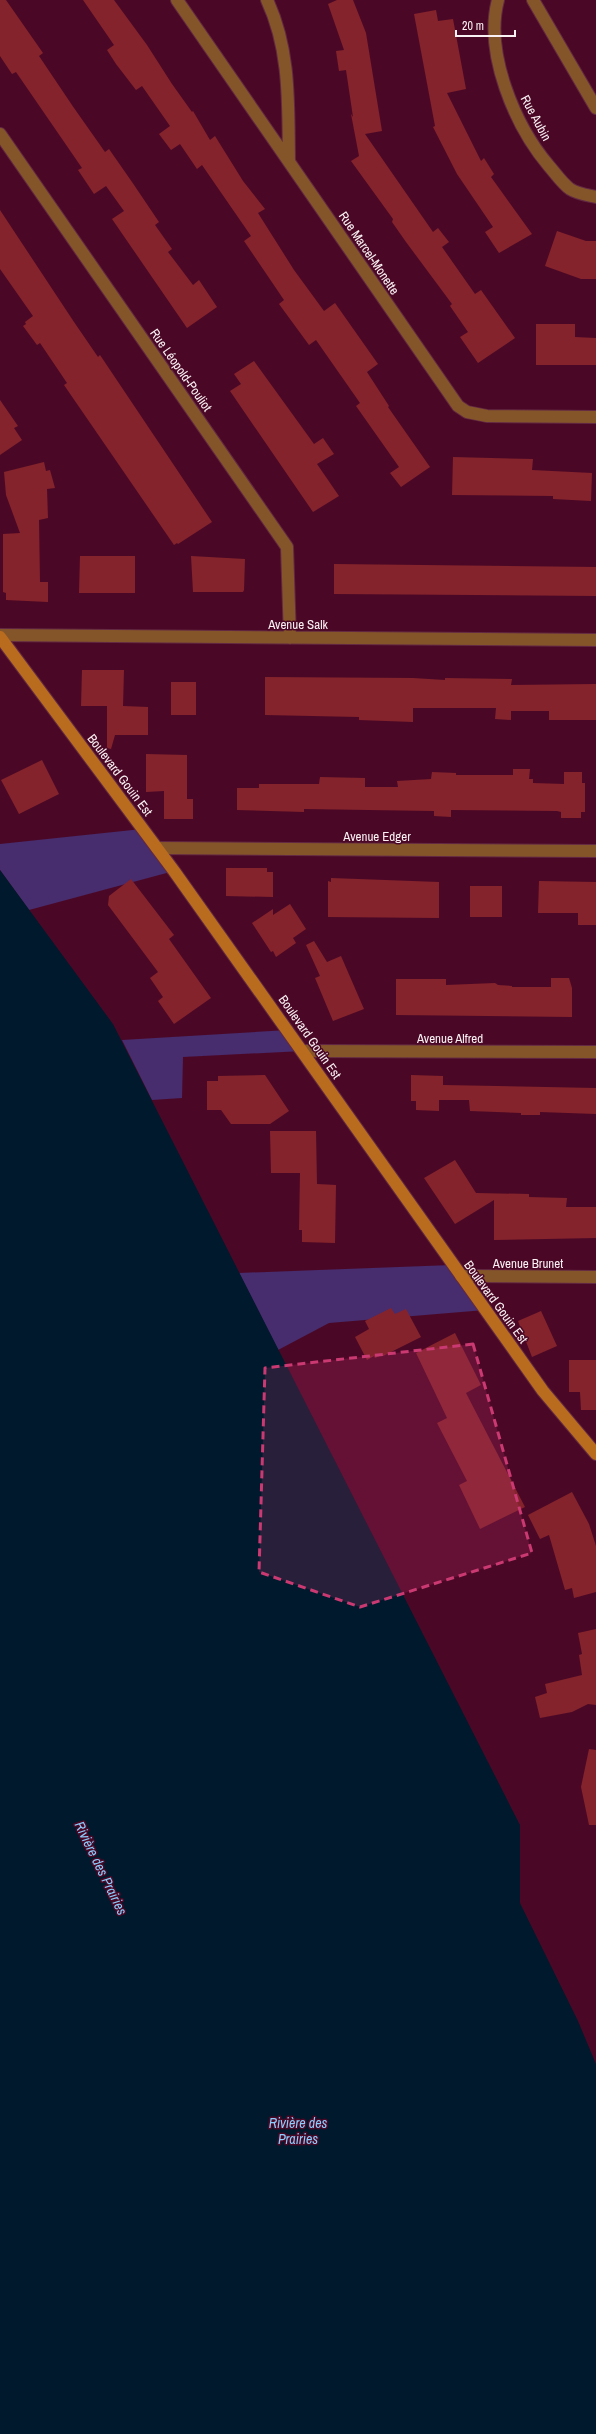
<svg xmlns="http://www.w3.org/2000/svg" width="596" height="2434" font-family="'Archivo Narrow',sans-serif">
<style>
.green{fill:#472c6e}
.water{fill:#00192c}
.building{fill:#84232c}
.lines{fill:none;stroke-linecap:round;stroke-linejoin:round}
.street-casing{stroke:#632943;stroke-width:14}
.secondary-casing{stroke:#632943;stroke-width:14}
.street{stroke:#85552a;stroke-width:12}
.secondary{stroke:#b96c1e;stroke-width:12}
.marked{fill:#ca3972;fill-opacity:0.2;stroke:#ca3972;stroke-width:3;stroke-dasharray:8 5;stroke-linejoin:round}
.labels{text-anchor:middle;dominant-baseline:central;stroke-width:3;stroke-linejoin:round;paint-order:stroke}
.street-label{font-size:13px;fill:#f9f1f3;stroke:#4b0826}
.water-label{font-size:14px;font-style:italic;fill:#8acefe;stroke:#4b0826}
</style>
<rect width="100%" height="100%" fill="#4b0826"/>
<path class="green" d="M 142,829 L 174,871 L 29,910 L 0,870 L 0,844 Z
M 288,1030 L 303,1051 L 183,1057 L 182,1098 L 152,1100 L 122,1040 Z
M 452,1265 L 485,1310 L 329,1323 L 278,1350 L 239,1273 Z"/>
<path class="water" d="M 0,870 L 113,1024 L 520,1825 L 520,1903 L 578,2021 L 596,2064 L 596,2434 L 0,2434 Z"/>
<path class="building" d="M 0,0 L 6,0 L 43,53 L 39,56 L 74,108 L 105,152 L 109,149 L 132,182 L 159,222 L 155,225 L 172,249 L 168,252 L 193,285 L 199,280 L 217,307 L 187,328 L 112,219 L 124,211 L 106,186 L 94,194 L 78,170 L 82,168 L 16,72 L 12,74 L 0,56 Z
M 83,0 L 114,0 L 147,45 L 172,84 L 192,112 L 193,111 L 210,140 L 215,136 L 243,181 L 265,209 L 258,213 L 294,270 L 324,311 L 335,303 L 378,364 L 367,372 L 389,406 L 388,407 L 430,467 L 401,487 L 390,473 L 399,467 L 356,406 L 360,403 L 316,340 L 309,345 L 279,304 L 284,300 L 244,241 L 251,236 L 202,165 L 197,169 L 180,144 L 171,150 L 159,134 L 170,126 L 142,86 L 136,90 L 116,64 L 107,50 L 114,45 Z
M 337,0 L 353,0 L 366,33 L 382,131 L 365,134 L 433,232 L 438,228 L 449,242 L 442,247 L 475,294 L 481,290 L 515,338 L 478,363 L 460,337 L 468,332 L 450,306 L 452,304 L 406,242 L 392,222 L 393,219 L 351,161 L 359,156 L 351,114 L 353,117 L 346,70 L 339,71 L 336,51 L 344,50 L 328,4 Z
M 436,10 L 438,21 L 453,19 L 466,89 L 447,93 L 481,161 L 484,158 L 494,174 L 491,177 L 532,234 L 499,253 L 485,232 L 493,227 L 457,174 L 433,127 L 435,126 L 414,14 Z
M 0,210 L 74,322 L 98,357 L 100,355 L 212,522 L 178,544 L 177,543 L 174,545 L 64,385 L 67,383 L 40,343 L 37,345 L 23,326 L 26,324 L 25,322 L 33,316 L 0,269 Z
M 557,231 L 586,241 L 596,241 L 596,279 L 581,279 L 545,266 Z
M 536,324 L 575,324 L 575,337 L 596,338 L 596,365 L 536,365 Z
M 254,361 L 314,444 L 323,438 L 334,454 L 317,464 L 339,496 L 313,512 L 230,391 L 241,384 L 234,374 Z
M 0,400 L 18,426 L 14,428 L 22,440 L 0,455 Z
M 453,457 L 533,459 L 532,470 L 592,473 L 591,501 L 553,499 L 553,496 L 452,495 Z
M 44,462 L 46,471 L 50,470 L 55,488 L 47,489 L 48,518 L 39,520 L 40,582 L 48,582 L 48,602 L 6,600 L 6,593 L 3,592 L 3,534 L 20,533 L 6,495 L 4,472 Z
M 80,556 L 135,556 L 135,593 L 79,593 Z
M 191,556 L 245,559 L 244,590 L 243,592 L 193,592 Z
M 334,564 L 596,567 L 596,596 L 334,594 Z
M 82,670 L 124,670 L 123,706 L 148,707 L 148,735 L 115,735 L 111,749 L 107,748 L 107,706 L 81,706 Z
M 265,677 L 413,678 L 445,680 L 445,678 L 512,679 L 511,685 L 596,684 L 596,720 L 549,720 L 549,711 L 511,711 L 511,720 L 495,719 L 496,708 L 413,708 L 413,722 L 359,720 L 359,717 L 265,715 Z
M 171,682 L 196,682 L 196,715 L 171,715 Z
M 146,754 L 187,755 L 187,799 L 193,799 L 193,819 L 164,819 L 164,791 L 146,792 Z
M 42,760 L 59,794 L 19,814 L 1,780 Z
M 513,769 L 530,769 L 529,779 L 533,779 L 533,783 L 564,784 L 564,772 L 582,772 L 582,783 L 585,783 L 585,812 L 581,812 L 581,818 L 561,818 L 561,812 L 557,811 L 451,810 L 451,817 L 434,816 L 434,811 L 304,809 L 304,812 L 237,810 L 237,788 L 259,788 L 259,784 L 319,784 L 320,777 L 365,778 L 365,787 L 398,787 L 397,781 L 431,779 L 432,772 L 456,773 L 456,775 L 513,775 Z
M 226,868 L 267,868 L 267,872 L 273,872 L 273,897 L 226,896 Z
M 331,878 L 439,882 L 439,918 L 328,917 L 328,881 L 331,882 Z
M 131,879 L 174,935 L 169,939 L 211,998 L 174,1024 L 158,1001 L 163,997 L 150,978 L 158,972 L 108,905 L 109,896 Z
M 539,881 L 596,882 L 596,925 L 578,925 L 578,913 L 538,913 Z
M 470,886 L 502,886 L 502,917 L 470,917 Z
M 290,904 L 306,929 L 293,938 L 296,943 L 276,957 L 273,951 L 271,952 L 252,923 L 273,909 L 273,915 Z
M 314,941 L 327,962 L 341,956 L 364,1009 L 333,1021 L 315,978 L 320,976 L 306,945 Z
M 551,978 L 569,978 L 572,988 L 572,1017 L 396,1015 L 396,979 L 446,979 L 446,985 L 495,983 L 498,985 L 512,986 L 512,987 L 551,987 Z
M 265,1075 L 289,1111 L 270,1124 L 231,1124 L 221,1110 L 207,1110 L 207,1081 L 218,1081 L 218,1076 Z
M 411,1075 L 443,1076 L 443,1085 L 596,1088 L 596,1114 L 540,1112 L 540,1115 L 521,1115 L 521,1113 L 470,1111 L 469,1100 L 439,1100 L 439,1111 L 416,1110 L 416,1101 L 411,1101 Z
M 270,1131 L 316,1131 L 317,1184 L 336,1185 L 335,1243 L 302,1242 L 302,1230 L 299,1230 L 300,1173 L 271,1173 Z
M 455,1160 L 476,1193 L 529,1194 L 529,1197 L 567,1198 L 566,1207 L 596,1207 L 596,1238 L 494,1240 L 494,1200 L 455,1224 L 424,1178 Z
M 391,1308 L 395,1314 L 406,1309 L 421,1337 L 383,1356 L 382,1355 L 375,1358 L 374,1356 L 367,1360 L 355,1337 L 369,1329 L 365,1321 Z
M 541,1311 L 557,1346 L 532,1357 L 518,1321 Z
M 455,1333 L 481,1385 L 466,1393 L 525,1507 L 480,1529 L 459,1485 L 467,1481 L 437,1423 L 447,1418 L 416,1353 Z
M 569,1360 L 596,1360 L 596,1410 L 581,1410 L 580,1392 L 569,1392 Z
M 572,1492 L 589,1524 L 596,1546 L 596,1592 L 574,1598 L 572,1588 L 565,1590 L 549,1535 L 540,1539 L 528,1515 Z
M 596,1629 L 596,1705 L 588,1704 L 572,1712 L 540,1718 L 535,1697 L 547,1693 L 545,1684 L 582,1675 L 579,1655 L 582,1654 L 578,1633 Z
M 589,1749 L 596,1750 L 596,1825 L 589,1825 L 581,1787 Z"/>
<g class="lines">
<defs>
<path id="street" d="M 177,0 L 458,406 L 467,412 L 487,416 L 596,417
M 267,0 C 291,51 288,106 289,161
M 498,0 C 484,53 515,126 549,166 C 556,174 562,183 570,189 C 578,194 587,195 596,197
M 533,0 L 596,108
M 0,134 L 287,547 L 290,638
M 0,635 L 596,640
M 157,848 L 596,851
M 303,1051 L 596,1052
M 461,1276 L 596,1277"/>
<path id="secondary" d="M 0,637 L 174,871 L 543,1391 L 596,1454"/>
</defs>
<use href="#street" class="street-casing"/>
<use href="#secondary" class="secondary-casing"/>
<use href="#street" class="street"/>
<use href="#secondary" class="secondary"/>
</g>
<path class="marked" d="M 473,1344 L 532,1553 L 360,1607 L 259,1572 L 265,1368 Z"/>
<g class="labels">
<g class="street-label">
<text transform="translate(536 118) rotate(62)">Rue Aubin</text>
<text transform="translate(369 253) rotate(56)">Rue Marcel-Monette</text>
<text transform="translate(181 370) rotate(55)">Rue Léopold-Pouliot</text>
<text x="298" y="624">Avenue Salk</text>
<text transform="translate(120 775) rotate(53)">Boulevard Gouin Est</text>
<text x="377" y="836">Avenue Edger</text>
<text transform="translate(310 1037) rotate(55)">Boulevard Gouin Est</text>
<text x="450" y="1038">Avenue Alfred</text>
<text x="528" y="1263">Avenue Brunet</text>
<text transform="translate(496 1302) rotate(54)">Boulevard Gouin Est</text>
</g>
<g class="water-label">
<text transform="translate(101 1868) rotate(64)">Rivière des Prairies</text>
<text x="298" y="2123">Rivière des<tspan x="298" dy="16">Prairies</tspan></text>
</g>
</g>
<path d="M456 30v6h59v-6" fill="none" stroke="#f9f1f3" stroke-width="2"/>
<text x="462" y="30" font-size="12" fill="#f9f1f3" stroke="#4b0826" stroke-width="3" paint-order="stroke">20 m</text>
</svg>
